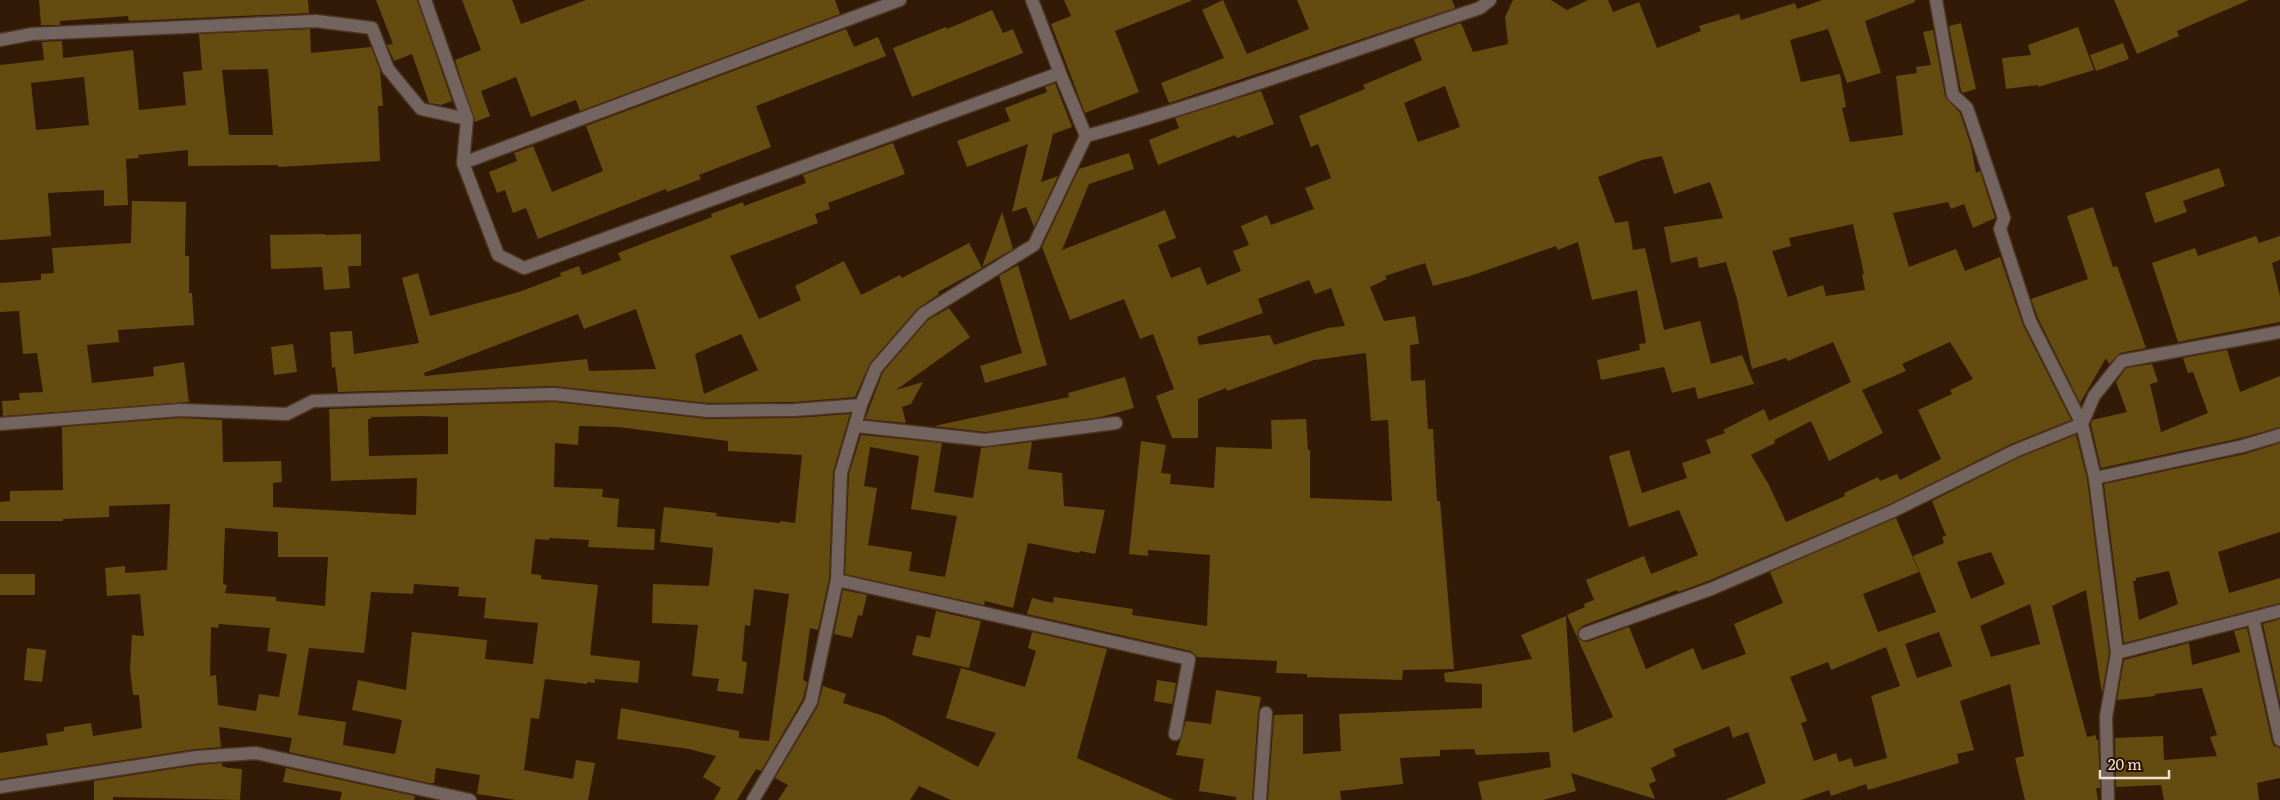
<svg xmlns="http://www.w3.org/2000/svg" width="2280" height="800" font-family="Literata,serif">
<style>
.building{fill:#644b10;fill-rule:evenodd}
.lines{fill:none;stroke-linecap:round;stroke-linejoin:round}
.minor-casing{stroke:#4d3623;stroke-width:15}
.minor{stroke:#746460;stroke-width:12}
</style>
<rect width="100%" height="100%" fill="#321a06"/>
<path class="building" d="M 39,0 L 308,0 L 309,13 L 129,21 L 128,16 L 60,21 L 60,25 L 41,25 Z
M 376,0 L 417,0 L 452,101 L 441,105 L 429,103 L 412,54 L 394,61 L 387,45 L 393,44 Z
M 462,0 L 512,0 L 521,24 L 586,0 L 835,0 L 840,14 L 580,111 L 576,100 L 573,101 L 531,117 L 516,77 L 481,91 L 490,116 L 475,122 L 455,60 L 481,50 Z
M 1064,0 L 1191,0 L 1191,1 L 1115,31 L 1139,92 L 1085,113 L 1051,24 L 1071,16 Z
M 1223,0 L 1247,54 L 1309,29 L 1297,0 L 1452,0 L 1455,8 L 1169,103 L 1161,83 L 1224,58 L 1202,10 Z
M 1513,0 L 1551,0 L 1567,10 L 1588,0 L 1608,0 L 1613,12 L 1639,2 L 1657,48 L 1701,31 L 1699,26 L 1739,14 L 1741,20 L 1795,3 L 1797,9 L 1822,0 L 1915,0 L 1915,2 L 1865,21 L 1881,73 L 1847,83 L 1828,29 L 1790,40 L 1801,82 L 1840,74 L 1846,107 L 1842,108 L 1850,142 L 1903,135 L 1896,76 L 1917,73 L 1916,67 L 1931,65 L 1923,32 L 1933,30 L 1945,96 L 1960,113 L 1971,146 L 1976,173 L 1980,171 L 1995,218 L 1973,228 L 1964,204 L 1951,209 L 1948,202 L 1893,213 L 1909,267 L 1956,249 L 1965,271 L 2000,257 L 2023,325 L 2071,420 L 2011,444 L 1890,504 L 1708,581 L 1678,592 L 1677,590 L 1582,626 L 1579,629 L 1577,636 L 1580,640 L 1587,642 L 1629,627 L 1646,669 L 1693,648 L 1702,670 L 1746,654 L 1734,624 L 1783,603 L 1770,572 L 1896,518 L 1919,572 L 1863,594 L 1878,632 L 1936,612 L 1913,556 L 1944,543 L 1942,537 L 1946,536 L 1932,501 L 2018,458 L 2076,435 L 2087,479 L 2109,653 L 2102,694 L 2086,590 L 2052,606 L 2087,737 L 2096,735 L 2096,740 L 2098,739 L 2100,788 L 2096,788 L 2098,800 L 2025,800 L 2015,758 L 2024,756 L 2010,684 L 1960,701 L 1974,750 L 1957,754 L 1959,763 L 1868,790 L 1866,784 L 1831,796 L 1829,790 L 1801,800 L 1725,800 L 1766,783 L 1748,732 L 1733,738 L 1729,726 L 1673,749 L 1676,756 L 1651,768 L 1656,781 L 1649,784 L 1655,799 L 1571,773 L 1576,791 L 1543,800 L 1482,800 L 1478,782 L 1551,767 L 1549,752 L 1476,755 L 1474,749 L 1440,750 L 1440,756 L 1400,758 L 1403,784 L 1340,791 L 1341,800 L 1268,800 L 1274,715 L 1303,714 L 1303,754 L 1341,751 L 1339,714 L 1482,708 L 1482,684 L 1445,682 L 1444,673 L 1532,659 L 1521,635 L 1566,616 L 1573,733 L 1613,717 L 1567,615 L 1585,607 L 1584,604 L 1594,600 L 1586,580 L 1644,556 L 1651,574 L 1698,555 L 1679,510 L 1629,527 L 1609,456 L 1629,450 L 1642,493 L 1687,478 L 1682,463 L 1711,453 L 1706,440 L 1725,433 L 1723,430 L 1764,409 L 1769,421 L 1851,382 L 1833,342 L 1788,361 L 1786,358 L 1752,369 L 1737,299 L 1726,262 L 1699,268 L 1697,257 L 1671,263 L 1664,227 L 1723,218 L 1710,182 L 1674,194 L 1662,156 L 1642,160 L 1598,177 L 1615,223 L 1628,221 L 1633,250 L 1645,248 L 1664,330 L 1700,321 L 1711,364 L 1742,355 L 1754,384 L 1698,399 L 1695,387 L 1672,393 L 1664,367 L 1601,380 L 1597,360 L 1640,350 L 1639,344 L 1646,343 L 1637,290 L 1592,300 L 1578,242 L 1558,250 L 1556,246 L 1470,276 L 1433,286 L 1425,263 L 1385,276 L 1387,279 L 1370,287 L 1384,321 L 1415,316 L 1419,344 L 1410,345 L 1411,381 L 1425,380 L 1428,429 L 1433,429 L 1437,501 L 1440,501 L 1454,669 L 1403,670 L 1402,680 L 1307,677 L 1307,674 L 1276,673 L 1277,661 L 1197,657 L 1191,651 L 1027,614 L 1032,598 L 1053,603 L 1054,597 L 1133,609 L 1132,615 L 1207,626 L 1210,555 L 1148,550 L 1148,556 L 1129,554 L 1141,441 L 1166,445 L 1161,473 L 1171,474 L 1170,484 L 1214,488 L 1216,447 L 1272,449 L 1271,420 L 1306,419 L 1308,450 L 1310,450 L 1310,498 L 1392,501 L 1388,420 L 1371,421 L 1366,353 L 1314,360 L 1227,391 L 1226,388 L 1198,399 L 1198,438 L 1172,438 L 1156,396 L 1174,389 L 1153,334 L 1140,339 L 1124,299 L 1070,320 L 1042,247 L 1079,169 L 1129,153 L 1134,169 L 1089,184 L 1062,250 L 1165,210 L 1176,238 L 1158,245 L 1171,278 L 1200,267 L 1207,285 L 1241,271 L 1233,251 L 1249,245 L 1241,226 L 1267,215 L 1271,225 L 1314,209 L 1305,188 L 1331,178 L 1318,144 L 1311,147 L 1299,116 L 1365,89 L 1363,85 L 1422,60 L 1414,39 L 1461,23 L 1473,52 L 1508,44 L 1505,17 ZM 1445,86 L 1460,127 L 1418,142 L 1404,103 ZM 1853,224 L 1864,274 L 1862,274 L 1865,290 L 1826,296 L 1823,285 L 1788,297 L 1772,251 L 1791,246 L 1789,238 ZM 1309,280 L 1315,294 L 1331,288 L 1345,326 L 1328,328 L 1274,345 L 1270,335 L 1199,345 L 1197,337 L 1263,313 L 1258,299 ZM 1950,342 L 1973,379 L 1950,390 L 1952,394 L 1918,410 L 1941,459 L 1900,480 L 1897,474 L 1880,481 L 1878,477 L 1844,493 L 1845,496 L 1786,522 L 1769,485 L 1751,455 L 1775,443 L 1774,440 L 1811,421 L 1829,461 L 1883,433 L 1862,390 L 1906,371 L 1902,364 ZM 1991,552 L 2005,584 L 1971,599 L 1957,562 ZM 2030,604 L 2040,644 L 1991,657 L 1980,626 ZM 1939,632 L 1952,666 L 1917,678 L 1905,644 ZM 1886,647 L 1900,686 L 1871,696 L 1887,758 L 1854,767 L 1851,758 L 1839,762 L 1836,753 L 1814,761 L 1801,723 L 1807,721 L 1790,677 L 1828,662 L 1831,670 Z
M 2114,0 L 2249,0 L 2177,31 L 2179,36 L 2137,54 Z
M 992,10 L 1003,33 L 1013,29 L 1023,53 L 912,97 L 893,48 L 946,27 L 947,29 Z
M 1961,23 L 1976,89 L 1963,93 L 1961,91 L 1949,26 Z
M 2078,27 L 2094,70 L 2038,87 L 2038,85 L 2006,89 L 2002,58 L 2031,55 L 2028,45 Z
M 310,29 L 311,53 L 371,47 L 380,70 L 383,106 L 378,106 L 380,161 L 278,167 L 278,165 L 188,166 L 188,150 L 138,155 L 139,158 L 126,159 L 128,205 L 104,206 L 104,190 L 48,193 L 51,236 L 0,240 L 0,65 L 44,60 L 42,42 L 62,41 L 63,58 L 133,50 L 139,110 L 186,105 L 183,72 L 202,70 L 199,34 ZM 268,69 L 273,135 L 229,135 L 222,70 ZM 84,77 L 89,125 L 36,130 L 31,83 Z
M 846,29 L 854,47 L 878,37 L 886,56 L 756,106 L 771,147 L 699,175 L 701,179 L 667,192 L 666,189 L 538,239 L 526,208 L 513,213 L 505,190 L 497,193 L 489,172 L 517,161 L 514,153 L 533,146 L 552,192 L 603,171 L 586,126 Z
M 2123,43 L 2129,59 L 2096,71 L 2090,55 Z
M 1055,83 L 1072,127 L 1053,134 L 1041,182 L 1058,176 L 1034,227 L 1026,207 L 1012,212 L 1028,144 L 967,167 L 957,141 L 1010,121 L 1005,108 L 1047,92 L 1045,87 Z
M 1261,91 L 1274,124 L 1237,138 L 1235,135 L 1158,165 L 1149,140 L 1179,128 L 1175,118 Z
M 893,143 L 905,174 L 828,203 L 830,209 L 815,214 L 818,223 L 730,256 L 759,319 L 801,300 L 795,286 L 844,261 L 861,295 L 900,275 L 902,278 L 969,243 L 982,268 L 938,292 L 939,294 L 917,309 L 870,363 L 855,397 L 794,402 L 708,403 L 554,386 L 338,392 L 335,367 L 332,368 L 330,332 L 352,331 L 354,354 L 419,343 L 402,278 L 418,273 L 430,316 L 519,292 L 561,276 L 560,273 L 579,266 L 582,275 L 621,260 L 618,253 L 712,217 L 711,214 L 743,202 L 744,206 L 806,183 L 803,175 ZM 636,309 L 656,369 L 589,371 L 587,359 L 425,376 L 424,373 L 578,314 L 584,329 ZM 741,334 L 758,370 L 704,394 L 695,354 Z
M 2219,168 L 2225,186 L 2183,201 L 2187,212 L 2155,223 L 2145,193 Z
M 132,201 L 186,202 L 185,256 L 189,256 L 189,293 L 192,293 L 194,325 L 118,330 L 119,342 L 87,345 L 92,383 L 154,376 L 153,367 L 184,362 L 189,402 L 3,416 L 2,401 L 20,400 L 19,393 L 43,392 L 37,353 L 23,354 L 19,311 L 0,312 L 0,283 L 41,280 L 41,274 L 54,273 L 52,248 L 131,243 Z
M 2093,207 L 2113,267 L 2117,266 L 2146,348 L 2120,353 L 2109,364 L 2106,358 L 2080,403 L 2038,318 L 2031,299 L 2088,279 L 2067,216 Z
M 1002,212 L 1013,249 L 982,267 Z
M 325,234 L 325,235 L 361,234 L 361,266 L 348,266 L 350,288 L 324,290 L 322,267 L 271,269 L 270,235 Z
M 2256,236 L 2259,243 L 2280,236 L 2280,260 L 2272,263 L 2280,296 L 2280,322 L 2178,342 L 2152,263 L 2195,248 L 2198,256 Z
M 1018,265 L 1047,365 L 985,383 L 980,366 L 1022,353 L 999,276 Z
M 949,308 L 970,337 L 896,390 L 923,382 L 911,404 L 902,407 L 906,423 L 865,419 L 883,372 L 928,320 Z
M 293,344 L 297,372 L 274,375 L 271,347 Z
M 2227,350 L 2240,392 L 2280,376 L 2280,427 L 2241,438 L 2101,468 L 2091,425 L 2092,420 L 2127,412 L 2116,382 L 2126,368 L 2152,364 L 2158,382 L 2150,384 L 2161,432 L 2208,413 L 2193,372 L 2188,373 L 2183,358 Z
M 1125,377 L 1134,408 L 1101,417 L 985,432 L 934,426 L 1069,397 L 1068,393 Z
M 554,402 L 708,419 L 794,418 L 850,414 L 833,472 L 829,579 L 818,630 L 810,628 L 803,680 L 807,682 L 803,699 L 761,771 L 756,769 L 737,800 L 714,800 L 721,788 L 703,777 L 716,756 L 689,749 L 617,739 L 621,708 L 739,731 L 739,738 L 769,741 L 789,594 L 754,589 L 750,626 L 745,625 L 742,661 L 747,662 L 743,694 L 717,691 L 719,679 L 692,676 L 698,625 L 652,623 L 653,584 L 709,586 L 713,548 L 660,542 L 664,507 L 717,513 L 716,516 L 780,523 L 780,521 L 795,523 L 802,455 L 728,451 L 728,441 L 618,427 L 579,426 L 578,445 L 555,443 L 554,487 L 603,489 L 602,497 L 619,499 L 617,527 L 655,529 L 654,550 L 588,547 L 589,540 L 549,538 L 549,540 L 535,539 L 531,574 L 541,575 L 541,579 L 598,585 L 590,655 L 640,661 L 638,683 L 595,679 L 595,683 L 587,682 L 587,684 L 545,679 L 539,719 L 531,718 L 524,770 L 573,779 L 576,760 L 595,763 L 588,800 L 516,800 L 477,794 L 480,775 L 436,768 L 434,783 L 429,783 L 289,752 L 292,738 L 219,727 L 221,747 L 196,749 L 0,779 L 0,753 L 48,745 L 46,734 L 64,731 L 64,727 L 91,723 L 93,736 L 142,728 L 139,695 L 133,695 L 130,668 L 132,635 L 144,636 L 140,594 L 107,596 L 105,568 L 125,566 L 125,573 L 167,570 L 170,504 L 109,506 L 109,517 L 63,519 L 63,521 L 0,521 L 0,502 L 10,501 L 10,491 L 63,490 L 62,427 L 180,418 L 222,420 L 223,462 L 281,461 L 282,482 L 273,483 L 273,507 L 416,515 L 417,478 L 331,481 L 329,409 ZM 423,416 L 448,417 L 448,454 L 369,456 L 368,419 L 371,419 L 371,417 ZM 225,528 L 278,532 L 278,557 L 328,557 L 325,606 L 276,601 L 276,597 L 225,593 L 227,585 L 223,584 ZM 414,584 L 459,587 L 458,596 L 486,598 L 484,618 L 538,623 L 533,664 L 485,659 L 487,640 L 412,632 L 406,690 L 358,680 L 352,710 L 402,720 L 395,754 L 343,745 L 346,722 L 298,715 L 309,648 L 364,653 L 371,592 L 413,594 ZM 219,624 L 270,628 L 267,651 L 287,654 L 279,697 L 259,694 L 256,711 L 218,705 L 216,675 L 210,676 L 211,627 L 218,628 Z
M 861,435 L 942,443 L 934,492 L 973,498 L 981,448 L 1032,442 L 1028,469 L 1062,473 L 1064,506 L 1105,510 L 1095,554 L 1080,551 L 1079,553 L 1028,543 L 1013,608 L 985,601 L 984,605 L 845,574 L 849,474 ZM 870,447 L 919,456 L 911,509 L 957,516 L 945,577 L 909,571 L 912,552 L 868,545 L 877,488 L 864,486 Z
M 2280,443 L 2280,532 L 2218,552 L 2229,593 L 2280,578 L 2280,603 L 2124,643 L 2104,484 L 2245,454 ZM 2169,571 L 2178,604 L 2139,620 L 2133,581 L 2136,581 L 2136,578 Z
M 0,574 L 35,574 L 35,595 L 0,595 Z
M 843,590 L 867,595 L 862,616 L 858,615 L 852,638 L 834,634 Z
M 936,611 L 981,621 L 969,668 L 912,655 L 917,635 L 930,638 Z
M 2280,619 L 2280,702 L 2263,624 Z
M 2247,628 L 2272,742 L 2274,746 L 2280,748 L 2280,778 L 2257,783 L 2259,800 L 2164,800 L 2161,785 L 2116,787 L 2115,738 L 2163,736 L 2164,760 L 2217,756 L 2210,737 L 2217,735 L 2202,688 L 2155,694 L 2155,696 L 2117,700 L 2124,660 L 2189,643 L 2192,665 L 2240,652 L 2234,631 Z
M 1032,632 L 1107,649 L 1077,758 L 1174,800 L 951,800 L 919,786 L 910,800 L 778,800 L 788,785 L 775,778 L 818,706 L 823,686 L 846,694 L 843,703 L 884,716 L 978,767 L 996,733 L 946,718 L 961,668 L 1025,687 L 1036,651 L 1028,648 Z
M 27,648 L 46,650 L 42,682 L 24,680 Z
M 1157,680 L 1176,683 L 1172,704 L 1154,701 Z
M 1216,690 L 1261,697 L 1258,712 L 1252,800 L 1236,800 L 1236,797 L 1199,791 L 1204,759 L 1176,755 L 1186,721 L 1211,724 Z
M 222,763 L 222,766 L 228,768 L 242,769 L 240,800 L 113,797 L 113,800 L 94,800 L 94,781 L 198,765 Z
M 286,768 L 415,796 L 414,800 L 340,800 L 342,792 L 283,782 Z"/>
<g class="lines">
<defs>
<path id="minor" d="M 425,0 L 467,119 L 463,163 L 498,255 L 524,268 L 1060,73 L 1086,136 L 1034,245 L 923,314 L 876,368 L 861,405 L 841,473 L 837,580 L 811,702 L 753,800
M 1032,0 L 1060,73
M 1936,0 L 1953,95 L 1967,108 L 2004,218 L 2000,229 L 2030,321 L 2082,424 L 2095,478 L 2117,653 L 2106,717 L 2108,800
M 0,40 L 32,34 L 316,21 L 372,28 L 388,69 L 421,109 L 467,119
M 1086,136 C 1219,100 1349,51 1480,8 L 1490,0
M 463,163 L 900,0
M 0,424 L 180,410 L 287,414 L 313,401 L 554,394 L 708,411 L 794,410 L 861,405
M 856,426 L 985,440 L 1116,423
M 2095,478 L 2243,446 L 2280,435
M 837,580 L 1189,659 L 1175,734
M 2253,618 L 2280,740
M 1585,634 L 1711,589 L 1893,511 L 2015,451 L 2082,424 L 2094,396 L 2122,361 L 2280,332
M 2117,653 L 2280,611
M 0,787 L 197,757 L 256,753 L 470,800
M 1260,800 L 1266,713"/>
</defs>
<use href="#minor" class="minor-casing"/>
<use href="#minor" class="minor"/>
</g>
<path d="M2100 770v8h69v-8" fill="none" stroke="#f0e0d3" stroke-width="2.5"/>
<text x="2108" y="770" font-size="15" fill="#f0e0d3" stroke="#281100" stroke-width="4" paint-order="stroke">20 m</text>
</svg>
